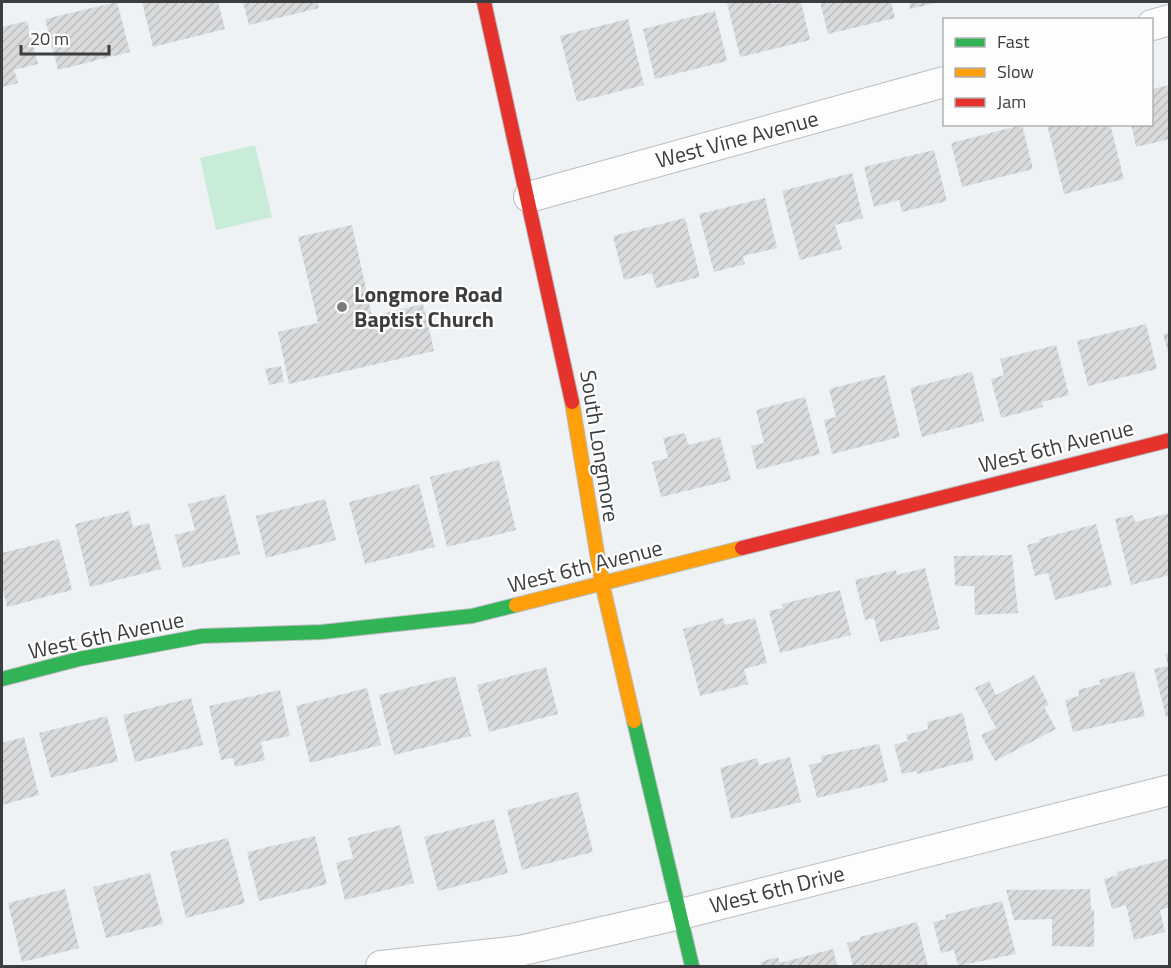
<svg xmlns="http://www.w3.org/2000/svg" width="1171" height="968" font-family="'Titillium Web',sans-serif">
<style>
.garden{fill:#c8ecd7}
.building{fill:url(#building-hatch)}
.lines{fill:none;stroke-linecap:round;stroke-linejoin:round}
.street-casing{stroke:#babcbe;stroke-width:32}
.fast-casing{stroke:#babcbe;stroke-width:16}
.slow-casing{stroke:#babcbe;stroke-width:16}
.jam-casing{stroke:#babcbe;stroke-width:16}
.street{stroke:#fdfdfd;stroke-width:30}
.fast{stroke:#30b455;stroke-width:14}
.slow{stroke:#ff9f0a;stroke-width:14}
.jam{stroke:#e5322d;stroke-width:14}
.poi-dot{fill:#7a7c7e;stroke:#fefefe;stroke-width:2}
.labels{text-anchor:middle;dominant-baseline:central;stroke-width:4.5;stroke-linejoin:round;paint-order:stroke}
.street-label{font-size:22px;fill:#3b3d3f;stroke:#fefefe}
.poi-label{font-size:22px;font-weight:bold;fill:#3b3d3f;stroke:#fefefe;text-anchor:start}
</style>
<defs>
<pattern id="building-hatch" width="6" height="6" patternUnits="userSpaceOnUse" patternTransform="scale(1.5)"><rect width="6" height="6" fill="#d8dadc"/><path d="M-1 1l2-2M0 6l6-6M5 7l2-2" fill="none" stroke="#babcbe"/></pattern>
</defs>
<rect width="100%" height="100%" fill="#eff2f4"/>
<path class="garden" d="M 255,145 L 272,217 L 216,230 L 200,158 Z"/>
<path class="building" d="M 117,2 L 130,52 L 58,70 L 45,19 Z
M 142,2 L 218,2 L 225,29 L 153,47 Z
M 243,2 L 317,2 L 319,8 L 249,25 Z
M 771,2 L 772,4 L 801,2 L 810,40 L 740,57 L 727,3 Z
M 820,2 L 891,2 L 895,18 L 828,34 Z
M 909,2 L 939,2 L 910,9 Z
M 715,11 L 727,61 L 655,79 L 643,29 Z
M 628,19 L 644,85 L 577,102 L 560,36 Z
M 27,21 L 38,64 L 14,70 L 18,83 L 2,87 L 2,27 Z
M 1170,85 L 1170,139 L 1136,147 L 1131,124 L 1152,124 L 1152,89 Z
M 1047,124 L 1110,124 L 1124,179 L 1064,194 Z
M 1022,125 L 1033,169 L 962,187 L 951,143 Z
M 934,150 L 947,201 L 902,212 L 899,200 L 874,207 L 864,167 Z
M 852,173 L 863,218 L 835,225 L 842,249 L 800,260 L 782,191 Z
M 765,198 L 777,248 L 743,256 L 745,264 L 714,272 L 699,214 Z
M 685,218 L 700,277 L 656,288 L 652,273 L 624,280 L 613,236 Z
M 352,225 L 372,316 L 423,304 L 434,351 L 289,384 L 278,332 L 318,323 L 298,237 Z
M 1146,324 L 1157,369 L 1088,386 L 1077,341 Z
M 1170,333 L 1170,356 L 1169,356 L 1163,334 Z
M 1056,345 L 1069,395 L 1042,402 L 1043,407 L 1001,418 L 991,379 L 1004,375 L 1000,359 Z
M 281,366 L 284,382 L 269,385 L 265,369 Z
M 972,372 L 984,421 L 922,437 L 910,388 Z
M 885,375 L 900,437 L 832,454 L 824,420 L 836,417 L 829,389 Z
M 805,397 L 820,454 L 757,470 L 751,446 L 764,443 L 756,410 Z
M 685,433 L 688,445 L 720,437 L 731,480 L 661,497 L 652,462 L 668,458 L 663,438 Z
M 499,460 L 516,530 L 447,547 L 430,477 Z
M 419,484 L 435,547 L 365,564 L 349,502 Z
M 225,495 L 240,554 L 183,568 L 175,535 L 195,530 L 188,504 Z
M 325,499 L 336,540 L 266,558 L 256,516 Z
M 129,511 L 133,527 L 149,523 L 161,569 L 90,587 L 75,524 Z
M 1170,513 L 1170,575 L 1131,585 L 1115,519 L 1133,515 L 1135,522 Z
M 1096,524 L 1112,585 L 1055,600 L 1048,573 L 1035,576 L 1027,545 L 1040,542 L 1039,539 Z
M 59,539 L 72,590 L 7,607 L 2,584 L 2,553 Z
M 1012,555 L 1018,613 L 975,615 L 974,586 L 955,586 L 954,556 Z
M 925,568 L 940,629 L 880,642 L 874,618 L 865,620 L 855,580 L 896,570 L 897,575 Z
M 840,590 L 851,635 L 780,653 L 769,611 L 783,608 L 782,604 Z
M 723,618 L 725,625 L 755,618 L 767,663 L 744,669 L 748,684 L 700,696 L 683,629 Z
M 1170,653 L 1170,716 L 1166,717 L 1154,669 L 1168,666 L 1165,654 Z
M 546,667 L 558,714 L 489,732 L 477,685 Z
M 1134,671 L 1145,716 L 1073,732 L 1065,700 L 1079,696 L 1078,690 L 1101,684 L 1099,680 Z
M 1034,675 L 1049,705 L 1044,707 L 1056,729 L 995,761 L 981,735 L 996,728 L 975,688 L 989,681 L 996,695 Z
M 455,676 L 471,736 L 394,755 L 379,695 Z
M 367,688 L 381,745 L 310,763 L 296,706 Z
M 280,690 L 290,736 L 261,742 L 265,760 L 235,767 L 233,758 L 221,760 L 209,706 Z
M 191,698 L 203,745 L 135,762 L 123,715 Z
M 963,713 L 974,760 L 917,774 L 916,771 L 902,774 L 894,745 L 908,741 L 906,735 L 928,729 L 927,722 Z
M 107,716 L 118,761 L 51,778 L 39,733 Z
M 24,737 L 39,795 L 2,805 L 2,743 Z
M 879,744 L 888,781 L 817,798 L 809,765 L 822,762 L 821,756 Z
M 790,757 L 801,802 L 731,819 L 720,768 L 757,758 L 759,765 Z
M 578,792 L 593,852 L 522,870 L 507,810 Z
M 494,819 L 508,873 L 438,891 L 424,837 Z
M 400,825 L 414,883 L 345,900 L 336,863 L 353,858 L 348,838 Z
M 315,836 L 327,884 L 259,901 L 247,852 Z
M 228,838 L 245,903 L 186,918 L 170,852 Z
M 1170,858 L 1170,907 L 1160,910 L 1165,932 L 1134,940 L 1126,905 L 1112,909 L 1104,879 L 1118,875 L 1117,872 Z
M 150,873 L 163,924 L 106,938 L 93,887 Z
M 65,889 L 79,948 L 22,962 L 8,903 Z
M 1090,889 L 1091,910 L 1094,909 L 1094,947 L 1052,946 L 1052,919 L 1014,920 L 1006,890 Z
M 1002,901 L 1016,954 L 958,966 L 954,950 L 941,953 L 933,922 L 946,919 L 945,915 Z
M 917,922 L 928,966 L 853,966 L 847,943 L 860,940 L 860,937 Z
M 833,949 L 837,966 L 761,966 L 760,962 L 778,957 L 780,963 Z"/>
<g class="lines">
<defs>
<path id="street" d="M 1152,25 L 1170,20
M 529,197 L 944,82
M 381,966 L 519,951 L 681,914 L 1170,790"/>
<path id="fast" d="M 2,679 L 79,659 L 202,636 L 322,632 L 472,616 L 516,605
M 634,721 L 692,966"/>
<path id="slow" d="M 572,402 L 602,583 L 634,721
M 516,605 L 742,548"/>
<path id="jam" d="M 484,2 L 572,402
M 742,548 L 1170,440"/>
</defs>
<use href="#street" class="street-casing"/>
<use href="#fast" class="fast-casing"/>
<use href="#slow" class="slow-casing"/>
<use href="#jam" class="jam-casing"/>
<use href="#street" class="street"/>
<use href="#fast" class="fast"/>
<use href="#slow" class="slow"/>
<use href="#jam" class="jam"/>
</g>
<circle class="poi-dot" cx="342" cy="307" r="6"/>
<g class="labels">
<g class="street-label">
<text transform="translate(737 139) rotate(-15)">West Vine Avenue</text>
<text transform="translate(600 446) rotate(81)">South Longmore</text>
<text transform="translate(1056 446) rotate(-14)">West 6th Avenue</text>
<text transform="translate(585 566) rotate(-14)">West 6th Avenue</text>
<text transform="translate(106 635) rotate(-12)">West 6th Avenue</text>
<text transform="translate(777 889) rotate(-14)">West 6th Drive</text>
</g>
<g class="poi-label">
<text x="354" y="294">Longmore Road<tspan x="354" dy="25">Baptist Church</tspan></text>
</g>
</g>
<rect width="1171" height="968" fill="none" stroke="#3b3d3f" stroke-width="6"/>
<rect x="943" y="18" width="210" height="108" fill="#fefefe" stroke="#b0b1b2" stroke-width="1.5"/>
<rect x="955" y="38" width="30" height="9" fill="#30b455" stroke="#b0b1b2" stroke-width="1.5"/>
<text x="997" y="48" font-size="18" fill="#3b3d3f">Fast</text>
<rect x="955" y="68" width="30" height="9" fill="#ff9f0a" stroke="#b0b1b2" stroke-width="1.5"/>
<text x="997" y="78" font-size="18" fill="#3b3d3f">Slow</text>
<rect x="955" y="98" width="30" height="9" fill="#e5322d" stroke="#b0b1b2" stroke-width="1.5"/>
<text x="997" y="108" font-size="18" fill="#3b3d3f">Jam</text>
<path d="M21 45v9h88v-9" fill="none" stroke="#3b3d3f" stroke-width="3"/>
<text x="30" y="45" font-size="18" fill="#3b3d3f" stroke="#fefefe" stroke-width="4.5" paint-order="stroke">20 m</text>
</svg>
